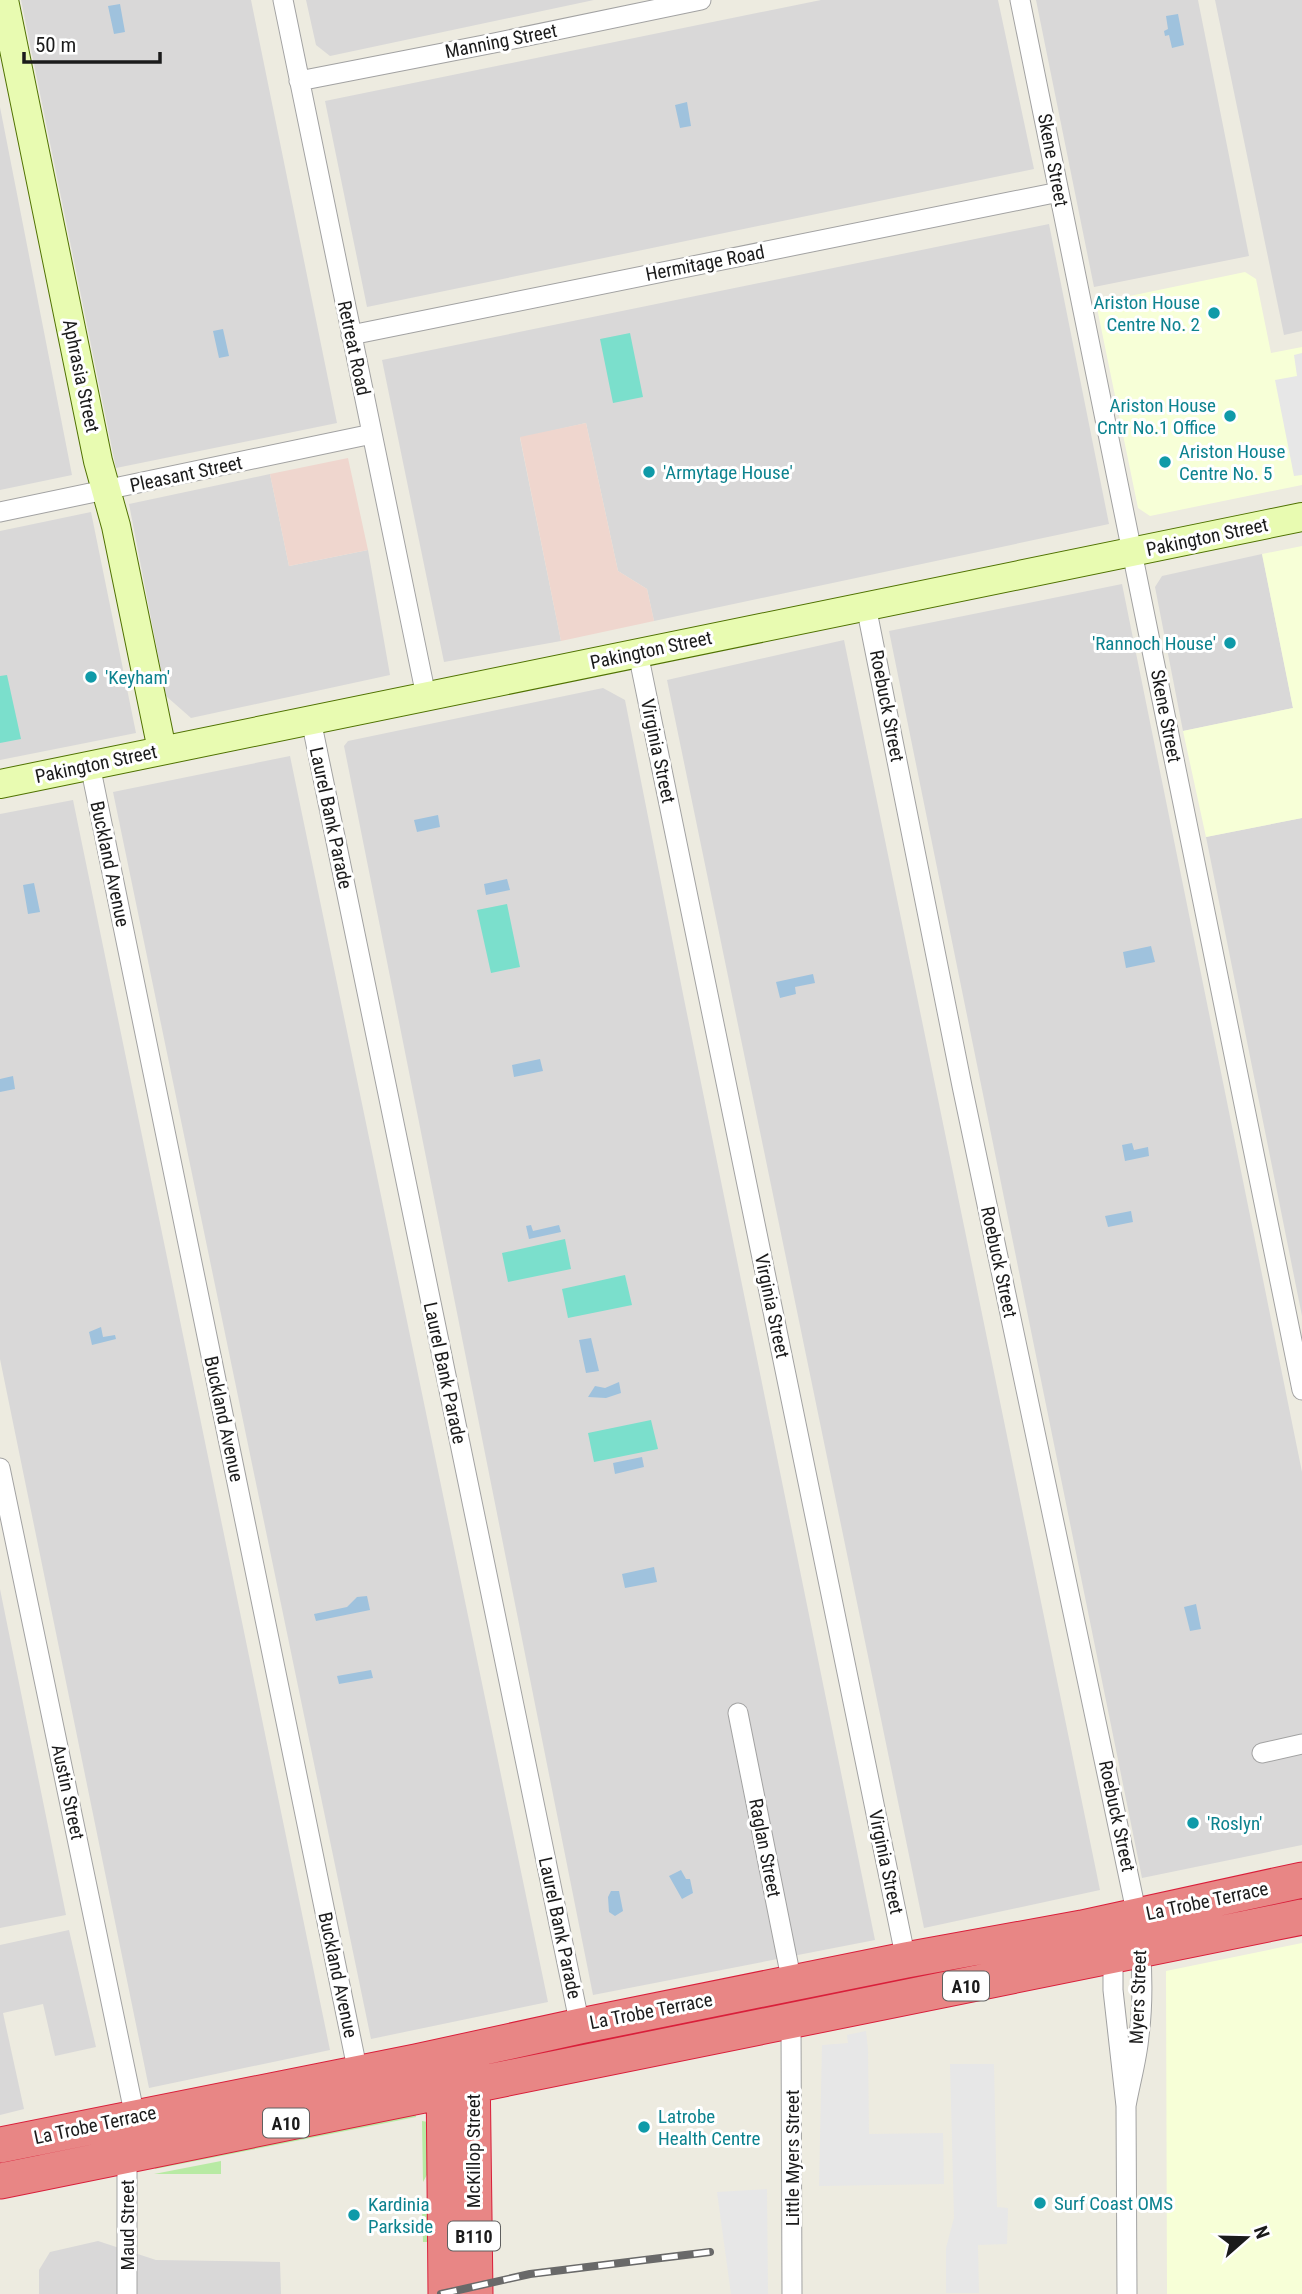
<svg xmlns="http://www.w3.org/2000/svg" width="1302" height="2294" font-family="'Roboto Condensed',sans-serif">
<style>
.residential{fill:#d9d8d8}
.commercial{fill:#efd6ce}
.education{fill:#f7ffd7}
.grass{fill:#b8eaa4}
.pitch{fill:#7bdfcc}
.parking{fill:#e7e7e7}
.water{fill:#9fc2dd}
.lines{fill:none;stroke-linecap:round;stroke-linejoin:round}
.street-casing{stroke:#a2a2a2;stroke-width:21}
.secondary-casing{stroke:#507202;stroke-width:30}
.highway-casing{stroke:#d91f3a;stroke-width:37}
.street{stroke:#fff;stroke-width:19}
.secondary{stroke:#e8fbb1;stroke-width:28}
.highway{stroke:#e88685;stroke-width:35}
.rail-casing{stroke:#696969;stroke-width:8}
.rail{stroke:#fff;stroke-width:5;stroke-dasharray:16;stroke-linecap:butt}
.culture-dot{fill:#0f9aa8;stroke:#fff;stroke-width:2.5}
.labels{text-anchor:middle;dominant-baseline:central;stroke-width:6;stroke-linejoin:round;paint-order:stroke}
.shield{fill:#fff;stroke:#5f5f5f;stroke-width:2}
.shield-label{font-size:18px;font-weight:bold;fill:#1b1b1b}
.street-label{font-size:19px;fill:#1b1b1b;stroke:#fff}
.culture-label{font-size:19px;fill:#0d838f;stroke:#fff;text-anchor:start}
</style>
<rect width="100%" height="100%" fill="#edebe0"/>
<path class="residential" d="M 21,0 L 251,0 L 337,423 L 116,468 Z
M 306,0 L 594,0 L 330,56 L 316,45 Z
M 821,0 L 998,0 L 1034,169 L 367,307 L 325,101 Z
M 1036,0 L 1198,0 L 1249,256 L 1094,287 Z
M 1215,0 L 1302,0 L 1302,331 L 1284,335 Z
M 0,107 L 72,475 L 0,490 Z
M 1049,224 L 1109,524 L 654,621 L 647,589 L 618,571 L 586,423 L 520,438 L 561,641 L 444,662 L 382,360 Z
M 270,474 L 289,566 L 368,550 L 390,675 L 191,718 L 166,696 L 129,504 Z
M 91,512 L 136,733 L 0,760 L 0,531 Z
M 1262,554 L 1293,708 L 1183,731 L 1155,587 L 1162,576 Z
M 1122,584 L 1302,1472 L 1302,1845 L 1142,1878 L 889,631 Z
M 844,640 L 1100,1890 L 924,1928 L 667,680 Z
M 603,688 L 625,700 L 683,994 L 875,1940 L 593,1995 L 344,746 L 348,741 Z
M 290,756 L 548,2002 L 371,2039 L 113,792 Z
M 73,800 L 330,2050 L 149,2088 L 0,1359 L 0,814 Z
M 1302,818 L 1302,1316 L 1206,837 Z
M 0,1589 L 66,1915 L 0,1928 Z
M 69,1930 L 96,2047 L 55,2056 L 43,2004 L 3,2013 L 24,2109 L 0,2115 L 0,1945 Z
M 98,2241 L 156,2260 L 280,2262 L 281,2294 L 39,2294 L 39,2270 L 50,2252 Z"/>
<path class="commercial" d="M 586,423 L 618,571 L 647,589 L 654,621 L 561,641 L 520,437 Z
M 348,458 L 368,550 L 289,566 L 270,474 Z"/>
<path class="education" d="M 1245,272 L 1256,279 L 1271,353 L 1302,347 L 1302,485 L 1150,516 L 1138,508 L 1096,303 Z
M 1302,546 L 1302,818 L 1206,837 L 1183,731 L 1293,708 L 1262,554 Z
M 1302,1943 L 1302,2294 L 1167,2294 L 1166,1971 Z"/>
<path class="grass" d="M 415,2110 L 416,2117 L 155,2169 L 155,2164 Z
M 422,2121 L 428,2122 L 428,2173 L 423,2182 Z
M 221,2161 L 221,2174 L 154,2174 Z
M 422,2207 L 428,2209 L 429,2242 L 423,2242 Z"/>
<path class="pitch" d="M 630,333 L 643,397 L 613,403 L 600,339 Z
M 7,675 L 21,739 L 0,743 L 0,676 Z
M 507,904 L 520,967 L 491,973 L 477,910 Z
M 565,1239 L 571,1269 L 508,1282 L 502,1253 Z
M 625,1275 L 632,1305 L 568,1318 L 562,1289 Z
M 651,1420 L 658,1449 L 594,1462 L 588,1433 Z"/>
<path class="parking" d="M 1302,353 L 1302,475 L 1294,476 L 1275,380 L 1297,376 L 1294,355 Z
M 866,2031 L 868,2049 L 869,2134 L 943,2133 L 944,2184 L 819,2186 L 822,2045 L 848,2043 L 847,2035 Z
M 950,2064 L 994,2064 L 997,2207 L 1008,2208 L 1007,2244 L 978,2245 L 979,2293 L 946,2293 L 946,2248 L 954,2218 Z
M 767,2189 L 768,2294 L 731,2294 L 717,2192 Z"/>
<path class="water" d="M 120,4 L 125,32 L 114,34 L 108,6 Z
M 1178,14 L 1184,45 L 1172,48 L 1169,35 L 1165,36 L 1164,31 L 1168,29 L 1166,16 Z
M 687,102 L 691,126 L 680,128 L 675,105 Z
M 223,329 L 229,356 L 219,358 L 213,331 Z
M 438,815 L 440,827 L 417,832 L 414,820 Z
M 507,879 L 510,890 L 486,895 L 484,884 Z
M 34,883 L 40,912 L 28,914 L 23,885 Z
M 1151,946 L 1155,962 L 1126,968 L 1123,952 Z
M 813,974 L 815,983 L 795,987 L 796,994 L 780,998 L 776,982 Z
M 540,1059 L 543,1071 L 514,1077 L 512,1065 Z
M 13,1076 L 15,1089 L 0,1092 L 0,1079 Z
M 1132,1143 L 1134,1150 L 1148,1147 L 1149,1156 L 1125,1161 L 1122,1145 Z
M 1131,1211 L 1133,1222 L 1108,1227 L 1105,1216 Z
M 531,1225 L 533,1231 L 559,1225 L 561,1232 L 529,1239 L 526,1226 Z
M 101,1327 L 103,1337 L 115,1335 L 116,1339 L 92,1345 L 89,1332 Z
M 591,1338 L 599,1371 L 586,1373 L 579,1340 Z
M 619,1382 L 621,1393 L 606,1398 L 588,1397 L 595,1386 L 605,1388 Z
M 642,1457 L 644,1467 L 615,1474 L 613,1463 Z
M 654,1567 L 657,1582 L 625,1588 L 622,1574 Z
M 367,1596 L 370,1610 L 316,1621 L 314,1614 L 347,1607 L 357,1597 Z
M 1196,1604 L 1201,1629 L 1190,1631 L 1184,1607 Z
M 371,1670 L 373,1678 L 339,1684 L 337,1676 Z
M 681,1870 L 686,1879 L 690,1879 L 693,1893 L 682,1899 L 669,1876 Z
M 611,1891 L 619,1891 L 623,1911 L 615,1916 L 609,1912 L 608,1897 Z"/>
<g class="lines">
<defs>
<path id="street" d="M 283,0 L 426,696
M 1020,0 L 1302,1390
M 299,81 L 494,43 L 701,0
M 351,335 L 1059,192
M 0,512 L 372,434
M 866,606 L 962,1086 L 1137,1916 C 1142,1955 1144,1997 1139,2036 C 1137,2060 1130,2083 1126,2106
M 638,653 L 906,1960
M 311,720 L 580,2026
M 90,765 L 358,2073
M 0,1468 L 135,2117
M 738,1713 L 792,1983
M 1262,1753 L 1302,1744
M 1117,1949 L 1113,1971 L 1113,1990 L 1126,2106 L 1127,2294
M 791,2022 L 792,2294
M 127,2155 L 127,2294"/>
<path id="secondary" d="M 4,0 L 98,461 L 116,526 L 162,750
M 0,784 L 1302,517"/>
<path id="highway" d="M 472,2063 L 475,2294
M 444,2070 L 446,2294
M 0,2145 L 416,2062 L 580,2026 L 906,1960 L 1082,1928 L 1302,1880
M 0,2181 L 1302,1917"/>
</defs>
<use href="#street" class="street-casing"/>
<use href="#secondary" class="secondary-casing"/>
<use href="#highway" class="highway-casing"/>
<use href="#street" class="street"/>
<use href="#secondary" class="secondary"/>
<use href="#highway" class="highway"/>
<defs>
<path id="rail" d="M 441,2294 L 530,2274 L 710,2252"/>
</defs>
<use href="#rail" class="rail-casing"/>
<use href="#rail" class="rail"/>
</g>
<g class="culture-dot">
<circle cx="1214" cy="313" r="7"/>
<circle cx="1230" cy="416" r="7"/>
<circle cx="1165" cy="462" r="7"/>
<circle cx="649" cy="472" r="7"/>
<circle cx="1230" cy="643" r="7"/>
<circle cx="91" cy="677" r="7"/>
<circle cx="1193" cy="1823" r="7"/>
<circle cx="644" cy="2127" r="7"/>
<circle cx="1040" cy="2203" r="7"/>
<circle cx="354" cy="2215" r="7"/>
</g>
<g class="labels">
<g class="shield">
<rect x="943" y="1971.5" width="46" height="29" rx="5"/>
<rect x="263" y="2108.5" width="46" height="29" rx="5"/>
<rect x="448" y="2221.5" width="52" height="29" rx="5"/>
</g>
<g class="shield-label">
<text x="966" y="1986">A10</text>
<text x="286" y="2123">A10</text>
<text x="474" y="2236">B110</text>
</g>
<g class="street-label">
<text transform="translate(501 41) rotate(-11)">Manning Street</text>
<text transform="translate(1053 160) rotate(79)">Skene Street</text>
<text transform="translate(705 263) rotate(-11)">Hermitage Road</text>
<text transform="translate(354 348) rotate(78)">Retreat Road</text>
<text transform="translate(81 376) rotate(78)">Aphrasia Street</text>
<text transform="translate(186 474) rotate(-12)">Pleasant Street</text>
<text transform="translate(1207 537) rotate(-12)">Pakington Street</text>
<text transform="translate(651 650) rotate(-12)">Pakington Street</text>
<text transform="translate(887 706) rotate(79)">Roebuck Street</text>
<text transform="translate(1166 716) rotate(79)">Skene Street</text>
<text transform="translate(658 751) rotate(78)">Virginia Street</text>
<text transform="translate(96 764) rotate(-12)">Pakington Street</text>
<text transform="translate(331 818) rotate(78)">Laurel Bank Parade</text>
<text transform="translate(110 864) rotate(78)">Buckland Avenue</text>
<text transform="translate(999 1262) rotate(78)">Roebuck Street</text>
<text transform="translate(772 1306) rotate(78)">Virginia Street</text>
<text transform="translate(445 1373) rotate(78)">Laurel Bank Parade</text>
<text transform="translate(224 1419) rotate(78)">Buckland Avenue</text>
<text transform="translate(68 1792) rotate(78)">Austin Street</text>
<text transform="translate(1117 1816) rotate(78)">Roebuck Street</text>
<text transform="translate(765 1848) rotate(79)">Raglan Street</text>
<text transform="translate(886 1862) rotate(78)">Virginia Street</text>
<text transform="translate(1207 1901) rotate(-12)">La Trobe Terrace</text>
<text transform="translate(560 1928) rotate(78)">Laurel Bank Parade</text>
<text transform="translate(338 1975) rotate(78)">Buckland Avenue</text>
<text transform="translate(1138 1997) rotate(-88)">Myers Street</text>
<text transform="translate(651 2011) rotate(-11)">La Trobe Terrace</text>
<text transform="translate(95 2125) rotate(-12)">La Trobe Terrace</text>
<text transform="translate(473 2151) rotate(-90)">McKillop Street</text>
<text transform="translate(792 2158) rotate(-90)">Little Myers Street</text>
<text transform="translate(127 2225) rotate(-90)">Maud Street</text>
</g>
<g class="culture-label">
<text x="1200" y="302" text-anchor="end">Ariston House<tspan x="1200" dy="22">Centre No. 2</tspan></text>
<text x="1216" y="405" text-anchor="end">Ariston House<tspan x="1216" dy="22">Cntr No.1 Office</tspan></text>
<text x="1179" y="451">Ariston House<tspan x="1179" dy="22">Centre No. 5</tspan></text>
<text x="663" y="472">'Armytage House'</text>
<text x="1216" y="643" text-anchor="end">'Rannoch House'</text>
<text x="105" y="677">'Keyham'</text>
<text x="1207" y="1823">'Roslyn'</text>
<text x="658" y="2116">Latrobe<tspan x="658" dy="22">Health Centre</tspan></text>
<text x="1054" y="2203">Surf Coast OMS</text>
<text x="368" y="2204">Kardinia<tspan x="368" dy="22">Parkside</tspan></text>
</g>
</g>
<g transform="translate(1246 2238) rotate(70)" stroke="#ffffff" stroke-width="5" paint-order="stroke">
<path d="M0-5L12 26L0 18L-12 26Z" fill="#1b1b1b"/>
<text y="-10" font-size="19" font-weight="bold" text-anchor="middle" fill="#1b1b1b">N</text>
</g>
<path d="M24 52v10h136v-10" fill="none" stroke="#1b1b1b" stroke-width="3.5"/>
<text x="35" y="52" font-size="21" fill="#1b1b1b" stroke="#ffffff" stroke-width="5" paint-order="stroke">50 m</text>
</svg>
